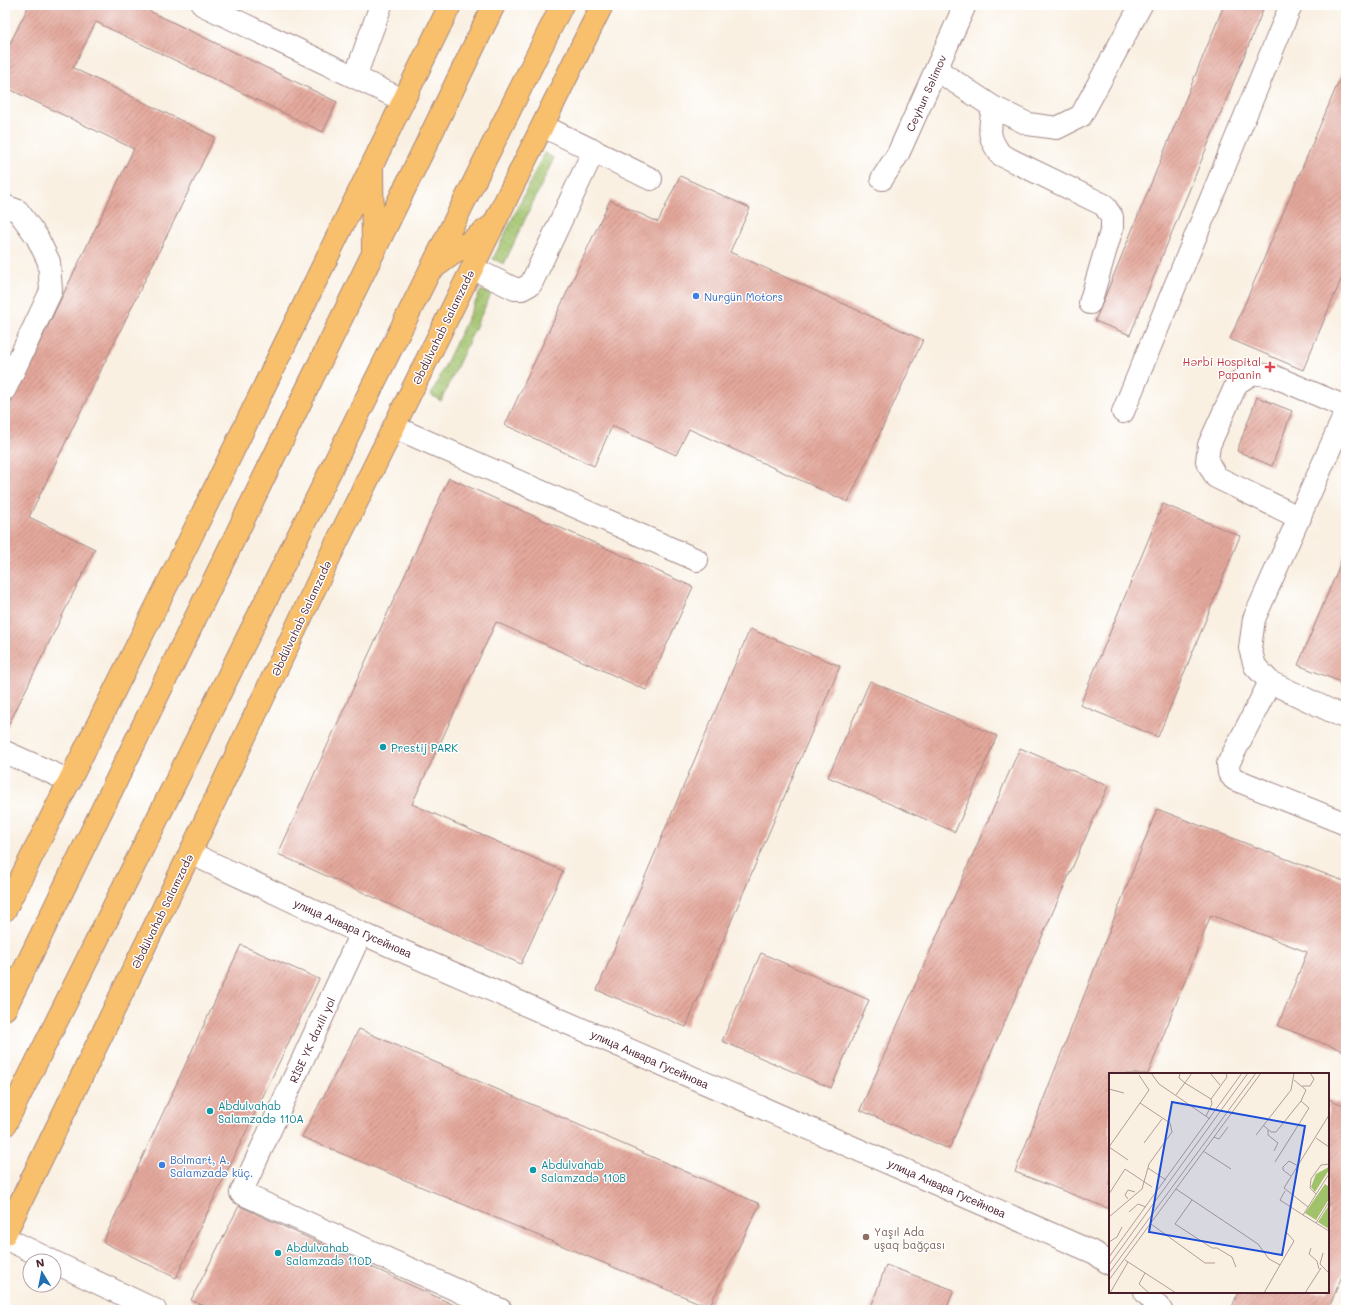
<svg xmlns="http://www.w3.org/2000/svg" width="1351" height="1315" font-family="Mali,sans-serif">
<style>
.grass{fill:url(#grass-dots);stroke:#75704b}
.building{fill:url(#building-hatch)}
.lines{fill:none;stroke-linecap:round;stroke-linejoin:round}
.minor-casing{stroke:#a28886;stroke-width:24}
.major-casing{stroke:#a28886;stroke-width:24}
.minor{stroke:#fff;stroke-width:22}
.major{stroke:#f8bf6c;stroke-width:22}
.shop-dot{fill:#3f7fe0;stroke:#fff;stroke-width:1.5}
.health-dot{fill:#e0444e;stroke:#fff;stroke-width:1.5}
.culture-dot{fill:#0f9aa8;stroke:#fff;stroke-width:1.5}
.education-dot{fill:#8d6e63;stroke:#fff;stroke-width:1.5}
.labels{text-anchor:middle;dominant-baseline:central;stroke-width:3;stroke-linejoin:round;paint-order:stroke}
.street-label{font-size:11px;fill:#4a1f2b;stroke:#fff}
.shop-label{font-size:11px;fill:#366cbe;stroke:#fff;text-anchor:start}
.health-label{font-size:11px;fill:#be3a42;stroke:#fff;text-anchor:end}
.culture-label{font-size:11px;fill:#0d838f;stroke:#fff;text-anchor:start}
.education-label{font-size:11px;fill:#785e54;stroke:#fff;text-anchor:start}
.inset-road{fill:none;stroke:#b39c99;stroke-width:1}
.view{fill:#1d4ed8;fill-opacity:0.15;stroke:#1d4ed8;stroke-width:2}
.inset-edge{fill:none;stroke:#4a1f2b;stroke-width:2}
</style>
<defs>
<pattern id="grass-dots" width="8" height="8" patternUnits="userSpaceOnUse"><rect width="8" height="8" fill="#a0c26b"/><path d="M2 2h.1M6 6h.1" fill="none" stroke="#8ba65d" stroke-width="1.8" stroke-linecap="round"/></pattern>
<pattern id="building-hatch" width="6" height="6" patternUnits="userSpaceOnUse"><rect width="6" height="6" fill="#e4a89c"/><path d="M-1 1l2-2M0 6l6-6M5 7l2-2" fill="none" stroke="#bb887f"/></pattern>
</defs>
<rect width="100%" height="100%" fill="#fff"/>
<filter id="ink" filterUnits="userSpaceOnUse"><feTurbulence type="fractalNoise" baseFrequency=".025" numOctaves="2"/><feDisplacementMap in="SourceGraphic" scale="8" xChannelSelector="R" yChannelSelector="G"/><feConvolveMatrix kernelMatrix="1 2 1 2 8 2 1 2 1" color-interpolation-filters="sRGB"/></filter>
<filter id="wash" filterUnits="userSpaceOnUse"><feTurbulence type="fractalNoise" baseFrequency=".012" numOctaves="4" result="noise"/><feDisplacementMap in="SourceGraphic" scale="16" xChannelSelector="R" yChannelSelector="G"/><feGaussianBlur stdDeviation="0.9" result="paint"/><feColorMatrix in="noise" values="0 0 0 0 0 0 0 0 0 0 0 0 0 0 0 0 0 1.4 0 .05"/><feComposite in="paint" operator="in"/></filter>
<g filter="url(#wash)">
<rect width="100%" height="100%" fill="#f9f0e2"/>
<path class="grass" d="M 544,153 L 554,158 L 504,264 L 493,259 Z
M 481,290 L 491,294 L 441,401 L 431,395 Z"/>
<g id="blocks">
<path class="building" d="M 29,5 L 137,5 L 337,102 L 323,132 L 96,22 L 73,68 L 215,137 L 29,517 L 95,549 L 5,732 L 5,414 L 134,149 L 5,87 L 5,54 Z
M 1224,5 L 1265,5 L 1130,335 L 1095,321 Z
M 1346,64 L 1346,268 L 1303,370 L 1230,339 Z
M 680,176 L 750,208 L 730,252 L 923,340 L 848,502 L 689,429 L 676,455 L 612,426 L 594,466 L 505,425 L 610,200 L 658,222 Z
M 1257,397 L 1292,411 L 1272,466 L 1237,451 Z
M 449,478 L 693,587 L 646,690 L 496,622 L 412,804 L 563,871 L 521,964 L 278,854 Z
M 1163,504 L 1240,536 L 1158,737 L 1080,705 Z
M 1346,550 L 1346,684 L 1298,665 Z
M 750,629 L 840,666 L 686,1027 L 597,990 Z
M 870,681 L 997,736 L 955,832 L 828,777 Z
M 1020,748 L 1108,786 L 949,1149 L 860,1110 Z
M 1157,809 L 1346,882 L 1346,1052 L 1278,1026 L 1307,952 L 1211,915 L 1148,1074 L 1110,1074 L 1110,1209 L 1015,1172 Z
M 241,945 L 319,979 L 176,1278 L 103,1242 Z
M 761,953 L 869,1000 L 831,1088 L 722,1041 Z
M 359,1029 L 760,1204 L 709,1307 L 302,1137 Z
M 1328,1099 L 1346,1106 L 1346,1266 L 1328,1310 L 1231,1310 L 1238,1292 L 1328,1292 Z
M 239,1206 L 465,1310 L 212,1310 L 191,1300 Z
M 886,1265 L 954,1290 L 946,1310 L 870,1310 Z"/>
</g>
</g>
<g filter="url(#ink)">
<use href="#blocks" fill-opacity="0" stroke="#a28886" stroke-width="1"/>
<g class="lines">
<defs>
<path id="minor" d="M 203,5 L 403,100
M 937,70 L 993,107 L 1028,124 L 1057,128 L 1081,116 L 1141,5
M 355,77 L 381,5
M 993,107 C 990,130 986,135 1001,155 L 1104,205 L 1112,217 L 1112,228 L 1090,303
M 543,126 L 651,179
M 882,179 L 898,154 L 965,5
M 5,206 L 18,211 L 37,237 L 49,262 L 51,291 L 5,389
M 472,268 L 515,289 L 522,289 L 531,284 L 594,150
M 1123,412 L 1291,5
M 1346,412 L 1254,619 L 1250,648 L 1255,666 L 1270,682 L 1346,718
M 394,427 L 697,560
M 1300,518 L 1216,477 L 1207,461 L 1209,445 L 1237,383 L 1253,373 L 1273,376 L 1346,407
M 1270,682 L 1228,764 L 1229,773 L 1234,779 L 1346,824
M 5,752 L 70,781
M 190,853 L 361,933 L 1095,1253 L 1110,1264
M 361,933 L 241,1193 L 501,1310
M 5,1238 L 52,1261
M 54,1262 L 155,1310
M 1145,1292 L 1161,1310"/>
<path id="major" d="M 372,171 L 373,249
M 432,269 L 490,227
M 5,910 L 189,541 L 450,5
M 5,1009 L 494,5
M 5,1125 L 562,5
M 5,1234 L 190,853 L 330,556 L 602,5"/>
</defs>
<use href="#minor" class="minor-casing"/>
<use href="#major" class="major-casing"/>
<use href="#minor" class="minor"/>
<use href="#major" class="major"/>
</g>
</g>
<g class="shop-dot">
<circle cx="696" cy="296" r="4"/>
<circle cx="162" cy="1165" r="4"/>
</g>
<path class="health-dot" d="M1268 361h4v4h4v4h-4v4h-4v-4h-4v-4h4z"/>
<g class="culture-dot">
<circle cx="383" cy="747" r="4"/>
<circle cx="210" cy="1111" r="4"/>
<circle cx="533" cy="1170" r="4"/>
<circle cx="278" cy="1253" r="4"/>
</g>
<circle class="education-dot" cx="866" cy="1237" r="4"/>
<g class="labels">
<g class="street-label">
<text transform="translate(926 93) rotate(-66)">Ceyhun Səlimov</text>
<text transform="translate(443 327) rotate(-64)">Əbdülvahab Salamzadə</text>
<text transform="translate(301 618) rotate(-65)">Əbdülvahab Salamzadə</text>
<text transform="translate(162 911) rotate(-64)">Əbdülvahab Salamzadə</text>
<text transform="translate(353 928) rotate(24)">улица Анвара Гусейнова</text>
<text transform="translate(312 1040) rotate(-65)">RİSE YK daxili yol</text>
<text transform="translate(650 1059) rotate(24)">улица Анвара Гусейнова</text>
<text transform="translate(947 1188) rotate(24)">улица Анвара Гусейнова</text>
</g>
<g class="shop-label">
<text x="704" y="296">Nurgün Motors</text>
<text x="170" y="1159">Bolmart, A.<tspan x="170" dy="13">Salamzadə küç.</tspan></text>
</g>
<g class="health-label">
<text x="1261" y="361">Hərbi Hospital<tspan x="1261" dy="13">Papanin</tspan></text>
</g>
<g class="culture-label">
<text x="391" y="747">Prestij PARK</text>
<text x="218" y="1105">Abdulvahab<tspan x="218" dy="13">Salamzadə 110A</tspan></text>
<text x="541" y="1164">Abdulvahab<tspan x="541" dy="13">Salamzadə 110B</tspan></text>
<text x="286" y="1247">Abdulvahab<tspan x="286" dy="13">Salamzadə 110D</tspan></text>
</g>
<g class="education-label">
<text x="874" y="1231">Yaşıl Ada<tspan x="874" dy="13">uşaq bağçası</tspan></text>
</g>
</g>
<g transform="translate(1109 1073)">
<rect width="220" height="220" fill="#f9f0e2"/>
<path d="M 220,94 L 220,97 L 206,119 L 202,114 L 207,101 Z" fill="#a0c26b"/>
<path d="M 216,111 L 220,114 L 220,126 L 207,147 L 196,140 ZM 220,132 L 220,156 L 209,149 Z" fill="#a0c26b"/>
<path class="inset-road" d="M 42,0 L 50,11 L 101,46M 71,0 L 70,5 L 76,10 L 102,26 L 118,4 L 117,0M 101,0 L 111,12M 30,2 L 40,17 L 31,30M 185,7 L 197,17 L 192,28M 193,13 L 201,13 L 205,6 L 201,0M 0,16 L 15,20M 67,22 L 83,0M 220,42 L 175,115 L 199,134 L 194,142 L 220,158M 97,43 L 103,31 L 102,26M 154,52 L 162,59 L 167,59 L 192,28 L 200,35 L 166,89M 159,57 L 159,62 L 169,70 L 165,78M 147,62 L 182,17 L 185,0M 105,64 L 110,66 L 119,54M 207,65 L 220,74M 35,70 L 53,46M 94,78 L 122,96M 39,95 L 57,107M 182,103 L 174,97 L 174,94 L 180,88 L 189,93M 67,116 L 149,171 L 160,186 L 171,192 L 155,220M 176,118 L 171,127 L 194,142M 0,121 L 16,96 L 43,114M 207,121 L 201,115 L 202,106 L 212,92 L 220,91M 19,126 L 16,122 L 19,117 L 26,119M 83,127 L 66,151 L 103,175 L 108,175 L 123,184 L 127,194M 199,134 L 220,101M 20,139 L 29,131 L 37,134M 0,144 L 33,116 L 40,91 L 63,59 L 61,50 L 31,30 L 0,74 L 19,87M 207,150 L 220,129M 42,151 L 96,190 L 106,190M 0,169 L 8,164 L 13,154M 202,175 L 200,181 L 208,188 L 210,196M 214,180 L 211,191 L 220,200M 0,184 L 133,0M 16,187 L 67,220M 0,192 L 139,0M 171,192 L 185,168 L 178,160M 0,200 L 147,0M 36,200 L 30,211 L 40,220M 0,207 L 152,0M 1,220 L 19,189M 196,220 L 212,195"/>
<path class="view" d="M 63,29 L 196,53 L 173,182 L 40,159 Z"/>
<rect width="220" height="220" class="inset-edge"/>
</g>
<rect width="1351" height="1315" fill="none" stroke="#fff" stroke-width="20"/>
<g transform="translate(42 1273) rotate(350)"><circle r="19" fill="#ffffff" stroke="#b7a5aa"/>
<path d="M0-3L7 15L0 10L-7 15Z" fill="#1f6fb2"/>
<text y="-6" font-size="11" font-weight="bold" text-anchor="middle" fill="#4a1f2b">N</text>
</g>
</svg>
